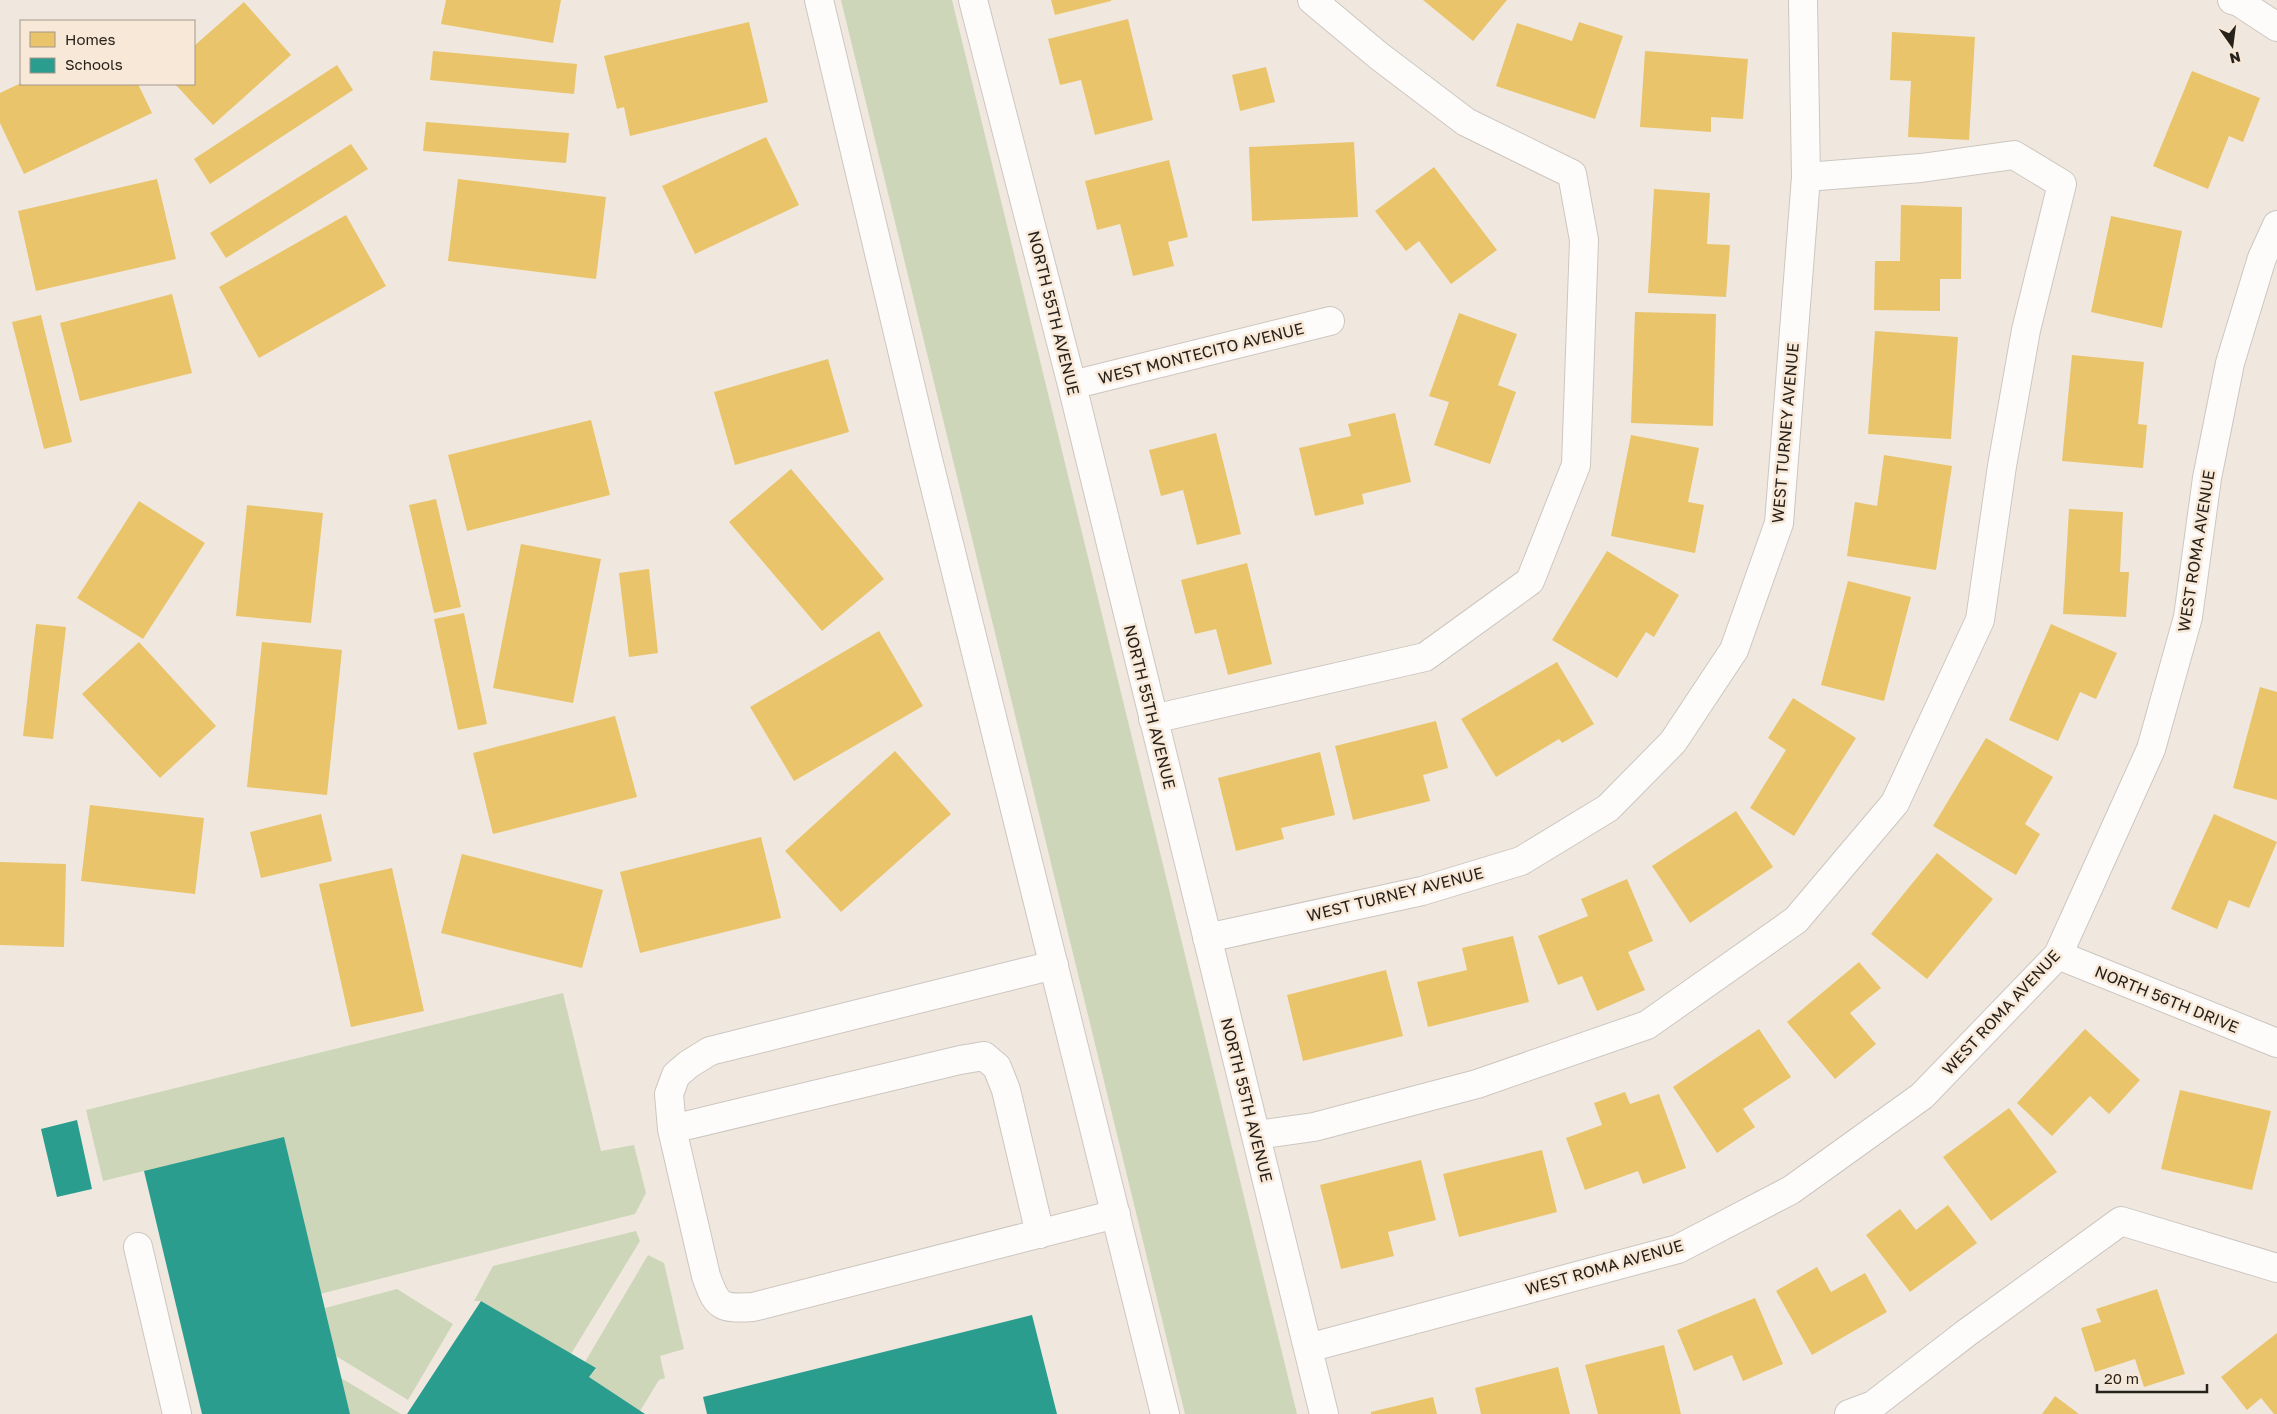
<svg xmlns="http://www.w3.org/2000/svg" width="2277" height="1414" font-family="'Golos Text',sans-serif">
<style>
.green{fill:#cdd6b8}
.homes{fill:#e9c46a}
.schools{fill:#2a9d8f}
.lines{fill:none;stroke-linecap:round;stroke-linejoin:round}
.minor-casing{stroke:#cdc6c0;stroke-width:30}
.minor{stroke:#fdfcfa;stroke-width:28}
.labels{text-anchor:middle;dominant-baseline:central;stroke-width:5;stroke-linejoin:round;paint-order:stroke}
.street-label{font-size:16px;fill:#27211b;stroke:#f8e8d7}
</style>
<rect width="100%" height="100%" fill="#f0e8df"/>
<path class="green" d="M 841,0 L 952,0 L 1297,1414 L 1185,1414 Z
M 563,993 L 601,1151 L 634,1145 L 646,1193 L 635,1214 L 320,1294 L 144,1171 L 103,1181 L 86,1110 Z
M 636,1231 L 640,1241 L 571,1354 L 481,1301 L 474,1301 L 493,1266 Z
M 648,1255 L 664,1263 L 684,1349 L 660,1356 L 665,1378 L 659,1380 L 640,1411 L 589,1377 L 596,1369 L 585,1362 Z
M 397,1289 L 453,1324 L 408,1400 L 336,1356 L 325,1308 Z
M 341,1378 L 401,1414 L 350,1414 Z"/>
<path class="homes" d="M 446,0 L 561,0 L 553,43 L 441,24 Z
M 1051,0 L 1111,0 L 1111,1 L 1055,15 Z
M 1423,0 L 1507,0 L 1473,41 Z
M 244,2 L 291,55 L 213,125 L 175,84 L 194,84 L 194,46 Z
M 1128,19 L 1153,120 L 1095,135 L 1081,80 L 1060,85 L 1048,39 Z
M 749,22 L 768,102 L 630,136 L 624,107 L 617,109 L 604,56 Z
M 1579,22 L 1623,36 L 1595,119 L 1496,86 L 1517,23 L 1572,41 Z
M 1892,32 L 1975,37 L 1969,140 L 1908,137 L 1911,81 L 1890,80 Z
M 433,51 L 577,64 L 574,94 L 430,80 Z
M 1645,51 L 1748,59 L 1743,119 L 1711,117 L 1711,132 L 1640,127 Z
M 337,65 L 353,90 L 210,184 L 194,159 Z
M 1266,67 L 1275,102 L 1240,111 L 1232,75 Z
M 2192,71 L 2260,98 L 2243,142 L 2229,136 L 2208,189 L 2153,166 Z
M 21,83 L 138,84 L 152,113 L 24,174 L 0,123 L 0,93 Z
M 426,122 L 569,133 L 566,163 L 423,151 Z
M 766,137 L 799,205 L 695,254 L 662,186 Z
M 1354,142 L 1358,217 L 1252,221 L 1249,147 Z
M 351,144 L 368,169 L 226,258 L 210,233 Z
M 1169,160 L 1188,237 L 1168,242 L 1174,266 L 1133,276 L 1120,224 L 1097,230 L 1085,181 Z
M 1434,167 L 1497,250 L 1451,284 L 1419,241 L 1406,251 L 1375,211 Z
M 157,179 L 176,259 L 36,291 L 18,211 Z
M 458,179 L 606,197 L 596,279 L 448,261 Z
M 1654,189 L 1710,193 L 1707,244 L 1730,245 L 1726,297 L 1648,293 Z
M 1901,205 L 1962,207 L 1961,279 L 1940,279 L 1940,311 L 1874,310 L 1875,261 L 1900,261 Z
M 346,215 L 386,286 L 259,358 L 219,287 Z
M 2111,216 L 2182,231 L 2162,328 L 2091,312 Z
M 172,294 L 192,373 L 80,401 L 60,323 Z
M 1635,312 L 1716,314 L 1713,426 L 1631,423 Z
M 1459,313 L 1517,334 L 1498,385 L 1516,392 L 1490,464 L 1434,445 L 1449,402 L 1429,396 Z
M 41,315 L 72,442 L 44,449 L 12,322 Z
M 1875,331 L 1958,337 L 1951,439 L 1868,434 Z
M 2072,355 L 2144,362 L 2138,424 L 2147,425 L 2143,468 L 2062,461 Z
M 828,359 L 849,432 L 735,465 L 714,392 Z
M 1395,413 L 1411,482 L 1362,494 L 1364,504 L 1315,516 L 1299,448 L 1351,436 L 1348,424 Z
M 591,420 L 610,495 L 467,531 L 448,455 Z
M 1216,433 L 1241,534 L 1197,545 L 1183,490 L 1161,496 L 1149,450 Z
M 1631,435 L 1699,448 L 1688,502 L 1704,505 L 1695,553 L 1611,536 Z
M 1884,455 L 1952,466 L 1936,570 L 1847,556 L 1855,502 L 1877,506 Z
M 791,469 L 884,579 L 822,631 L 729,522 Z
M 436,499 L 461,607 L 434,613 L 409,505 Z
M 139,501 L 205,543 L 143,639 L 77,598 Z
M 247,505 L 323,513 L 311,623 L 236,616 Z
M 2069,509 L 2123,512 L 2120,572 L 2129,572 L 2126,617 L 2063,614 Z
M 521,544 L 601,559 L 573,703 L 493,688 Z
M 1607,551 L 1679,595 L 1654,637 L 1646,632 L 1617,678 L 1552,640 Z
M 1247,563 L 1272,664 L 1228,675 L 1216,629 L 1195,634 L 1181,580 Z
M 649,569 L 658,653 L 629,657 L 619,573 Z
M 1848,581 L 1911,597 L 1884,701 L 1821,685 Z
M 464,613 L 487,724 L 458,730 L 434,619 Z
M 36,624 L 66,627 L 53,739 L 23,736 Z
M 2051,624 L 2117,653 L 2096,699 L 2080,692 L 2058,741 L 2009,720 Z
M 879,631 L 923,706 L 794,781 L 750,707 Z
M 139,642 L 216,726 L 160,778 L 82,694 Z
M 262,642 L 342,650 L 327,795 L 247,787 Z
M 1557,662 L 1594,724 L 1562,743 L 1559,739 L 1496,777 L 1461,719 Z
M 2260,687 L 2277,692 L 2277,800 L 2233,788 Z
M 1793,698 L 1856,738 L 1794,836 L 1750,808 L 1786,750 L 1768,738 Z
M 615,716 L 637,797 L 493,834 L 473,753 Z
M 1436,721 L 1448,768 L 1423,775 L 1430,801 L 1353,820 L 1335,746 Z
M 1986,738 L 2053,777 L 2025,824 L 2040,834 L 2016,875 L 1933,826 Z
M 895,751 L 951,814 L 841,912 L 785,851 Z
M 1320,752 L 1335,815 L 1281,828 L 1284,839 L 1236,851 L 1218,778 Z
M 90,805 L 204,818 L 195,894 L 81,881 Z
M 1736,811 L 1773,867 L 1690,923 L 1652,866 Z
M 321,814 L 332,861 L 261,878 L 250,832 Z
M 2214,814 L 2277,842 L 2249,908 L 2229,900 L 2217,929 L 2171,909 Z
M 761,837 L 781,918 L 640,953 L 620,872 Z
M 1937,853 L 1993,899 L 1927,979 L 1871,934 Z
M 462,854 L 603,890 L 582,968 L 441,933 Z
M 0,862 L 66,864 L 64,947 L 0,945 Z
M 392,868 L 424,1011 L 351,1027 L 319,884 Z
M 1627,879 L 1653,941 L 1628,952 L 1645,990 L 1597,1011 L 1582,976 L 1558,985 L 1538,936 L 1588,916 L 1581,899 Z
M 1513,936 L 1529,1002 L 1428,1027 L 1417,982 L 1467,970 L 1462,948 Z
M 1859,962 L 1881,988 L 1850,1013 L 1876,1044 L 1835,1079 L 1787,1022 Z
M 1386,970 L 1403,1036 L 1303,1061 L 1287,995 Z
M 1759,1029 L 1791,1077 L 1743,1109 L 1755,1127 L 1717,1153 L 1673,1087 Z
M 2085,1029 L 2140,1080 L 2109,1114 L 2090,1096 L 2052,1136 L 2017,1103 Z
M 2180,1090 L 2271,1111 L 2252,1190 L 2161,1169 Z
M 1625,1092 L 1630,1104 L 1659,1094 L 1686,1168 L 1643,1184 L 1638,1171 L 1585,1190 L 1566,1138 L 1602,1125 L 1594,1103 Z
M 2009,1108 L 2057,1172 L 1991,1221 L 1943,1157 Z
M 1542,1150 L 1557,1212 L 1459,1237 L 1443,1174 Z
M 1421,1160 L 1436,1220 L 1388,1232 L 1394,1256 L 1341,1269 L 1320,1185 Z
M 1948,1205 L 1977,1243 L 1910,1292 L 1866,1235 L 1900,1209 L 1916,1230 Z
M 1817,1267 L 1831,1292 L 1865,1273 L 1887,1312 L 1812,1355 L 1776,1291 Z
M 2157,1289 L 2185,1374 L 2144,1387 L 2135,1359 L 2095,1372 L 2081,1328 L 2101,1322 L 2096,1309 Z
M 1755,1298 L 1783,1364 L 1743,1381 L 1732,1355 L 1694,1371 L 1677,1330 Z
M 2277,1333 L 2277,1414 L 2274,1414 L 2261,1398 L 2247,1410 L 2221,1377 Z
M 1664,1345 L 1681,1414 L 1598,1414 L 1585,1365 Z
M 1558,1367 L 1570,1414 L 1481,1414 L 1475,1388 Z
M 2055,1396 L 2079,1414 L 2042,1414 Z
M 1433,1397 L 1437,1414 L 1371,1414 L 1371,1412 Z"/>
<path class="schools" d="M 77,1120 L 92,1189 L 57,1197 L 41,1129 Z
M 284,1137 L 350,1414 L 202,1414 L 144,1171 Z
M 481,1301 L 596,1368 L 589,1377 L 645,1414 L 407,1414 Z
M 1032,1315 L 1057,1414 L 707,1414 L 703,1397 Z"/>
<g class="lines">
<defs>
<path id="minor" d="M 819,0 L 926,451 L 1165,1414
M 973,0 L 1072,385 L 1324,1414
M 2232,0 L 2239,2 L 2277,27
M 1072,385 L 1330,321
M 1153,719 L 1425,657 L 1530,581 L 1576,465 L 1584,240 L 1572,174 L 1466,122 L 1379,56 L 1312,0
M 1207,938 L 1422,891 L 1521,861 L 1608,808 L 1673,742 L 1734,650 L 1779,523 L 1806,177 L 1803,0
M 2058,955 L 2277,1043
M 1054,965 L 710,1051 L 689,1064 L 676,1075 L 669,1094 L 672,1129 L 706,1276 C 717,1307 720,1309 753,1307 L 1116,1214
M 672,1129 L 960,1060 L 984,1056 L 997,1067 L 1006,1090 L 1040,1234
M 1256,1135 L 1314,1127 L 1477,1084 L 1647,1025 L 1796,920 L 1895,803 L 1980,620 L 2002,466 L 2026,330 L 2062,184 L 2014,155 L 1921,168 L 1806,177
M 138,1247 L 177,1414
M 1308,1348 L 1678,1249 L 1791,1190 L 1922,1096 L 2058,955 L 2151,749 L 2188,617 L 2207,478 L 2230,363 L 2262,258 L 2277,225
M 1849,1414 L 1873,1405 L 1965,1334 L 2121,1221 L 2277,1268"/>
</defs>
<use href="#minor" class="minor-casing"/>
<use href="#minor" class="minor"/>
</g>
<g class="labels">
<g class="street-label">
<text transform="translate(1054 313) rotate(76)">NORTH 55TH AVENUE</text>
<text transform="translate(1201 353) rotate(-14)">WEST MONTECITO AVENUE</text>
<text transform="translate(1785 433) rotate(-85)">WEST TURNEY AVENUE</text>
<text transform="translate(2196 551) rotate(-81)">WEST ROMA AVENUE</text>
<text transform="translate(1150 707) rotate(76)">NORTH 55TH AVENUE</text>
<text transform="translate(1395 894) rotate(-14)">WEST TURNEY AVENUE</text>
<text transform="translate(2167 999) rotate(22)">NORTH 56TH DRIVE</text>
<text transform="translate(2001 1012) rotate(-47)">WEST ROMA AVENUE</text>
<text transform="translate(1247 1100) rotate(76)">NORTH 55TH AVENUE</text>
<text transform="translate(1604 1267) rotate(-16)">WEST ROMA AVENUE</text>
</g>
</g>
<rect x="20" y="20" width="175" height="65" fill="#f8e8d7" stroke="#a4988c"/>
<rect x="30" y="32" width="25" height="15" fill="#e9c46a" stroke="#a4988c"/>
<text x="65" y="45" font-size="15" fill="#27211b">Homes</text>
<rect x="30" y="58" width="25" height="15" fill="#2a9d8f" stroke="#a4988c"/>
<text x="65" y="70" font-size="15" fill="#27211b">Schools</text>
<g transform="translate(2232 45) rotate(166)" stroke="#f8e8d7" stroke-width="4" paint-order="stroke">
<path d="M0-4L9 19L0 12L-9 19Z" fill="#27211b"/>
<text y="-8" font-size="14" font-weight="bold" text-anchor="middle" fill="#27211b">N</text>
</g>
<path d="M2097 1384v8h110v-8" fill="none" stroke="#27211b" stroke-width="2.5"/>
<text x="2104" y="1384" font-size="15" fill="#27211b" stroke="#f8e8d7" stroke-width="4" paint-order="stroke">20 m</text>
</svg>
